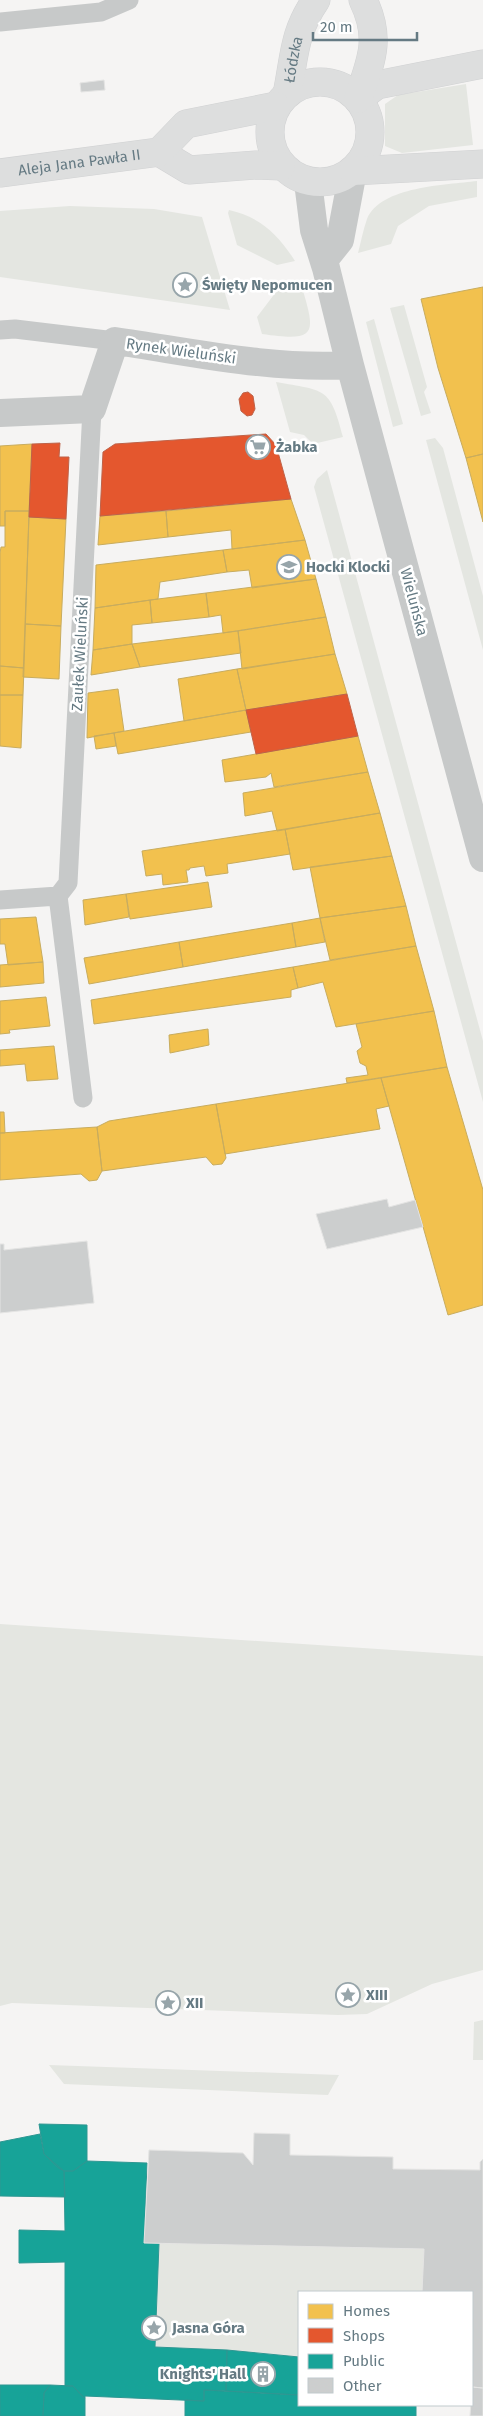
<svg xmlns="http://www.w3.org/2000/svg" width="483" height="2416" font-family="'Fira Sans',sans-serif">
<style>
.green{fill:#e4e6e1}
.homes{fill:#f2c14e;stroke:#c8ac5e}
.shops{fill:#e4572e;stroke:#be6248}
.public{fill:#17a398;stroke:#2e9792}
.building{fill:#cccece;stroke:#e4e4e3}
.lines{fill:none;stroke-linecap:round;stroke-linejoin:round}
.secondary-casing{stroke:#d1d2d3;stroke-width:29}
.lane{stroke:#c7c9c9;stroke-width:19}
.street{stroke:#c7c9c9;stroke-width:28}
.secondary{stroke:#dddede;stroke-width:28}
.labels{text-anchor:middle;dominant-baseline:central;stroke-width:5;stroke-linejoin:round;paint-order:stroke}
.street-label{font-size:15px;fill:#657a83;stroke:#fff}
.poi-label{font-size:15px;font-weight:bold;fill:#657a83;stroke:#fff;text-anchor:start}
</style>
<rect width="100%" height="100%" fill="#f5f4f3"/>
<path class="green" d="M 466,84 L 473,145 L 402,153 L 385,146 L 385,104 L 398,95 Z
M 477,181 L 477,197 L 429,206 L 398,226 L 391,244 L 358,253 C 361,242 363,230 367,219 C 381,186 446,185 477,181 Z
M 70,206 L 154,209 L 202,217 L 230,310 L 0,277 L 0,211 Z
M 229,210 C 260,217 278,234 295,261 L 277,265 L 237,245 L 228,213 Z
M 301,284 C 316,334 318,342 262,334 L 257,317 L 279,288 Z
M 404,305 L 427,387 L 424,392 L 431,413 L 421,416 L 390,308 Z
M 374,319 L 403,424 L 393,427 L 366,322 Z
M 276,382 C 325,391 330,386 343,437 L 313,444 L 304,435 L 290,432 Z
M 435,438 L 443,448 L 483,596 L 483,650 L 426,440 Z
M 327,470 L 483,1041 L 483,1102 L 314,487 L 317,479 Z
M 0,1624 L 483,1656 L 483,1970 L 432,1984 L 367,2014 L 338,2015 L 12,2003 L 0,2006 Z
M 483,2020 L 483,2060 L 473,2060 L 474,2022 Z
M 49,2065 L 339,2075 L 328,2095 L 64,2084 Z
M 159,2243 L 424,2249 L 422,2292 L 299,2292 L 299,2357 L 227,2350 L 155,2347 Z"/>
<path class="homes" d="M 483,287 L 483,454 L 466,458 L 438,368 L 421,299 Z
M 32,444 L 29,511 L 5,511 L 5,526 L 0,526 L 0,446 Z
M 483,454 L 483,522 L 466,458 Z
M 291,499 L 305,540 L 232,549 L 231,530 L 168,537 L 166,511 Z
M 5,511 L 29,511 L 24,668 L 0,666 L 0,553 L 1,547 L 5,547 Z
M 166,511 L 168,537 L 98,545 L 100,516 Z
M 29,517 L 66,519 L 61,626 L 25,624 Z
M 305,540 L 316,579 L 252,588 L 249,570 L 227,572 L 223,550 Z
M 223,550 L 227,572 L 160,582 L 158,599 L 95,608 L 96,565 Z
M 316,579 L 326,617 L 223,633 L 221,615 L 209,617 L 206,593 Z
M 206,593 L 209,617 L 152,623 L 150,600 Z
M 150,600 L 152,623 L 132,625 L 132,644 L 93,650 L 95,608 Z
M 326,617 L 335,654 L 242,669 L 238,631 Z
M 25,624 L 61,626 L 59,679 L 23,677 Z
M 238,631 L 241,653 L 140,667 L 132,644 Z
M 132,644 L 140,667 L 91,675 L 93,650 Z
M 335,654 L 347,694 L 246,710 L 237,669 Z
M 0,666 L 24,668 L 23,695 L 0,695 Z
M 237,669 L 246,710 L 184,721 L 178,679 Z
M 118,689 L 124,731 L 87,738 L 88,693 Z
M 0,695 L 23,695 L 21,748 L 0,746 Z
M 246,710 L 251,732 L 118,754 L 114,733 Z
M 114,733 L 116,746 L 96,749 L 94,736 Z
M 358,736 L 368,772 L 274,787 L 271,773 L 266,777 L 225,782 L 222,760 Z
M 368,772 L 380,813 L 277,831 L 272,811 L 245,816 L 243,793 Z
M 380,813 L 392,856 L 293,870 L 285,829 Z
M 285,829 L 290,854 L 227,864 L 228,873 L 206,876 L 204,866 L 190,868 L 189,870 L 186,870 L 188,882 L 163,885 L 162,874 L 146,876 L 142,851 Z
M 392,856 L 406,906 L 320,918 L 310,867 Z
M 208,882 L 212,907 L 130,919 L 126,894 Z
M 126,894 L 129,917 L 85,925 L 83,900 Z
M 406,906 L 416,946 L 330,960 L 320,918 Z
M 36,917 L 43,962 L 8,965 L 5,944 L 0,944 L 0,919 Z
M 320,918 L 325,942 L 296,947 L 292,923 Z
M 292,923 L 296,947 L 183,967 L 179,942 Z
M 179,942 L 183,967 L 89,984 L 84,958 Z
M 416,946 L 434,1011 L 336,1027 L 323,982 L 298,988 L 293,967 Z
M 43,962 L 44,983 L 0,987 L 0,965 Z
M 293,967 L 298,988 L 291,990 L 291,997 L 94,1024 L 91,1000 Z
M 46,997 L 50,1026 L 9,1030 L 10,1033 L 0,1034 L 0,1001 Z
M 434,1011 L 447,1067 L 347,1083 L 346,1078 L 368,1075 L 366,1066 L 360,1063 L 357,1051 L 362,1047 L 356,1024 Z
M 208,1029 L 209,1045 L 170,1053 L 169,1035 Z
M 54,1046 L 58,1079 L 27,1081 L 25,1064 L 0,1066 L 0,1050 Z
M 447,1067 L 483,1190 L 483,1305 L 448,1315 L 381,1078 Z
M 381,1078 L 389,1106 L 376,1109 L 380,1129 L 225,1154 L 216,1104 Z
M 216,1104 L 226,1158 L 222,1164 L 213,1165 L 206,1157 L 102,1171 L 97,1127 L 109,1121 Z
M 0,1112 L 4,1112 L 5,1133 L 0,1133 Z
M 97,1127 L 102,1171 L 97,1180 L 89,1181 L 81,1174 L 0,1180 L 0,1133 Z"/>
<path class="shops" d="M 248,392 L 253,396 L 255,409 L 252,415 L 247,416 L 241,411 L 239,399 L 243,393 Z
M 266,434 L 276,445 L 291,499 L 100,516 L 103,452 L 115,444 Z
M 60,443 L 59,457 L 69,457 L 66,519 L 29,517 L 32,444 Z
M 347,694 L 358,736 L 256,754 L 246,710 Z"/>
<path class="public" d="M 39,2124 L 87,2125 L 87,2161 L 73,2171 L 64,2171 L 57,2167 L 44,2154 Z
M 40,2134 L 44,2154 L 64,2171 L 65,2197 L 0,2196 L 0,2142 Z
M 87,2161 L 147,2163 L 144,2243 L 159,2243 L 155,2347 L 227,2350 L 226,2391 L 204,2390 L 204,2401 L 85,2396 L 85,2399 L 73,2386 L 65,2386 L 65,2262 L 19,2263 L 19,2230 L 65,2231 L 64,2171 L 73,2171 Z
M 227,2350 L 299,2357 L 299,2395 L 226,2391 Z
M 0,2385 L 50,2385 L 44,2393 L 43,2416 L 0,2416 Z
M 50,2385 L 73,2386 L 85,2399 L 85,2416 L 43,2416 L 44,2393 Z
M 204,2390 L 299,2395 L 299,2405 L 416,2405 L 416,2416 L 185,2416 L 185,2400 L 204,2401 Z"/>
<path class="building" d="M 104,80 L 105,90 L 81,92 L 80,83 Z
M 387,1199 L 389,1207 L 415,1200 L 423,1227 L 327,1249 L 316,1214 Z
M 87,1241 L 94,1303 L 0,1313 L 0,1244 L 4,1244 L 4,1250 Z
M 254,2133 L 290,2134 L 290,2155 L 393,2157 L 393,2169 L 480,2170 L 480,2162 L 483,2159 L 483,2388 L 472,2387 L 472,2292 L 422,2292 L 424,2249 L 144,2243 L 149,2150 L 243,2153 L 253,2165 Z
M 472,2387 L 483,2388 L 483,2416 L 470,2416 Z"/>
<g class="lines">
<defs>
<g id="secondary">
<circle cx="320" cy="132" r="50"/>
<path id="s1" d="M 287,94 C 295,55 293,34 316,0"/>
<path d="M 358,99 L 377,85 L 483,64"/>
<path d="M 358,99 C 371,61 382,39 363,0"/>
<path d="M 159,152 L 189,170 L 256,165 L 281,166"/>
<path d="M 353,171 L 483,164"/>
<path id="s2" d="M 0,173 L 159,152 L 186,124 L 276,106"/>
</g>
</defs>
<use href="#secondary" class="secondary-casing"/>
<path class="lane" d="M 0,22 L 101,12 L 129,0
M 0,330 L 15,329 L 115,341
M 0,900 L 58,896
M 83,1098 L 58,896 L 68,883 L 92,409"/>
<path class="street" d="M 308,182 L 314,230 L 326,268 L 350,365 L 483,858
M 324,260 L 340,240 L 353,171
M 0,413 L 92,409 L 115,341 C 192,352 272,370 350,365"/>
<use href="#secondary" class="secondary"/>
</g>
<defs>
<symbol id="sight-ring" viewBox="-11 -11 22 22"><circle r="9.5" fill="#fff" stroke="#97a5aa" stroke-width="1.5"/><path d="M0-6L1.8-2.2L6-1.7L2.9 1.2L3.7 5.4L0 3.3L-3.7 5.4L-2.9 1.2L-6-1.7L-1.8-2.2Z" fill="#97a5aa"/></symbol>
<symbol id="supermarket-ring" viewBox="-11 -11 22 22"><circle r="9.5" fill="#fff" stroke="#97a5aa" stroke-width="1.5"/><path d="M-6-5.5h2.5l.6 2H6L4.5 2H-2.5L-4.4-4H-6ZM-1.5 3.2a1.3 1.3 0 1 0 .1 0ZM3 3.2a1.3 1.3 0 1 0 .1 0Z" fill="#97a5aa"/></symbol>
<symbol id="school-ring" viewBox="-11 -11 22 22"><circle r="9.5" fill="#fff" stroke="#97a5aa" stroke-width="1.5"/><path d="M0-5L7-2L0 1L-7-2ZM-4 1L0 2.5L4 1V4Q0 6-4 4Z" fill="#97a5aa"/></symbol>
<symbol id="building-ring" viewBox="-11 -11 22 22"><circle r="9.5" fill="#fff" stroke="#97a5aa" stroke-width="1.5"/><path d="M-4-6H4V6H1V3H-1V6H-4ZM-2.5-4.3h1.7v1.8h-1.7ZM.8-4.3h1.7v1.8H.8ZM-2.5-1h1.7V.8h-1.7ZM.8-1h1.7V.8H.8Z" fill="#97a5aa"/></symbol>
</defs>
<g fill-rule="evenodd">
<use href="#sight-ring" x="171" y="271" width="28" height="28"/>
<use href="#supermarket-ring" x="244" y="433" width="28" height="28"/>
<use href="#school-ring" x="275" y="553" width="28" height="28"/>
<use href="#sight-ring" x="334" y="1981" width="28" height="28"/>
<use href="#sight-ring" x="154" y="1989" width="28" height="28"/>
<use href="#sight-ring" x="140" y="2314" width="28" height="28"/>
<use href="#building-ring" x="249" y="2360" width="28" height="28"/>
</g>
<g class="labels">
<g class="street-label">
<text stroke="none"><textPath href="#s1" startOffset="35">Łódzka</textPath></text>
<text stroke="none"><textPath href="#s2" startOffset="80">Aleja Jana Pawła II</textPath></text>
<text transform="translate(181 351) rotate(8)">Rynek Wieluński</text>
<text transform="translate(414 602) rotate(75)">Wieluńska</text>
<text transform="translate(80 654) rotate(-87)">Zaułek Wieluński</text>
</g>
<g class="poi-label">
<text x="202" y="285">Święty Nepomucen</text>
<text x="276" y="447">Żabka</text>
<text x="306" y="567">Hocki Klocki</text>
<text x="366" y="1995">XIII</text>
<text x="186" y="2003">XII</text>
<text x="172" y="2328">Jasna Góra</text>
<text x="246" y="2374" text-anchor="end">Knights' Hall</text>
</g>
</g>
<rect x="298" y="2291" width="175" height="115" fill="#ffffff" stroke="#c1cacd"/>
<rect x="308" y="2304" width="25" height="15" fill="#f2c14e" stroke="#c1cacd"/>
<text x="343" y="2316" font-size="15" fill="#657a83">Homes</text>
<rect x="308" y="2328" width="25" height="15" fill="#e4572e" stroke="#c1cacd"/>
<text x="343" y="2341" font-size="15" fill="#657a83">Shops</text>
<rect x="308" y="2354" width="25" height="15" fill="#17a398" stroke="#c1cacd"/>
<text x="343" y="2366" font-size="15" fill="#657a83">Public</text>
<rect x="308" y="2378" width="25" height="15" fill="#cccece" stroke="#c1cacd"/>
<text x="343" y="2391" font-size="15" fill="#657a83">Other</text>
<path d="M313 32v8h104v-8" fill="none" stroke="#657a83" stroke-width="2.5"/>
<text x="320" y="32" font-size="15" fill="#657a83" stroke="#ffffff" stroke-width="4" paint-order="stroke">20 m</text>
</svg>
